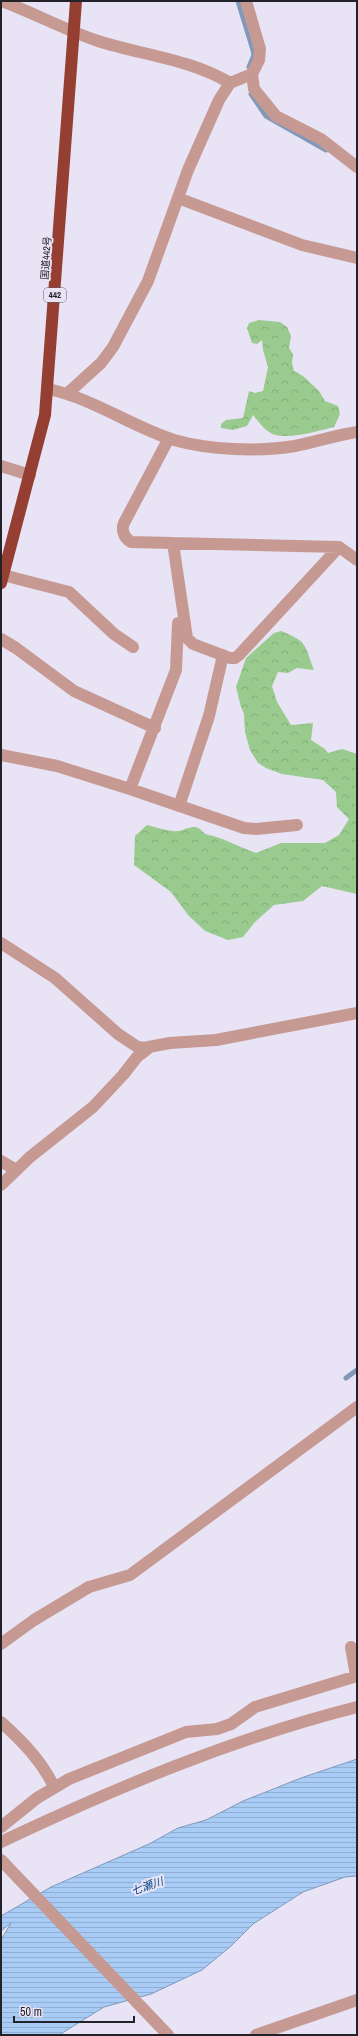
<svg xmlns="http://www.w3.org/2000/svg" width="358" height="2036" font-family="'Archivo Narrow','Noto Sans JP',sans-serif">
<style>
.forest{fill:url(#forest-crowns)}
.water{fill:url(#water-rules);stroke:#8099b8}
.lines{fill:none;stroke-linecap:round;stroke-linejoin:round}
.stream{stroke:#8099b8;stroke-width:5}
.street{stroke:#c69a93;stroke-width:12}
.highway{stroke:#953f33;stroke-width:12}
.labels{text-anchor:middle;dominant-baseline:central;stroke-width:4;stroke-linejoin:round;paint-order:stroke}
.shield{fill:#e9e3f6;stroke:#5f5c66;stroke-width:1}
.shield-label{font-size:9px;font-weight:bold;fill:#242229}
.street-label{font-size:10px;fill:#242229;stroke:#e9e3f6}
.water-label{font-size:11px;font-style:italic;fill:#064a87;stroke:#e9e3f6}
</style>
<defs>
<pattern id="forest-crowns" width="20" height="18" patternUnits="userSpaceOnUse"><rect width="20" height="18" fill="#99cb8f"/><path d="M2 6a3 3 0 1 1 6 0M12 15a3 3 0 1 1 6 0" fill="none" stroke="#84ae7b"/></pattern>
<pattern id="water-rules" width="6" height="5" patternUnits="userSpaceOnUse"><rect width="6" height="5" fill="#a8ccf6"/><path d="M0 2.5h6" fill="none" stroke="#90afd3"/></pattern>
</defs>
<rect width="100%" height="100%" fill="#e9e3f6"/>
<path class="forest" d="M 259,320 L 280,322 L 287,327 L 291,336 L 289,348 L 293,354 L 292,363 L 294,371 L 303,376 L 319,391 L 325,401 L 338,406 L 340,414 L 334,427 C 318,431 292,439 276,435 C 266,433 259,422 253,415 L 247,426 L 233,430 L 221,428 L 221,424 L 226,420 L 243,418 L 249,391 L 255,393 L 263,391 L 268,367 L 263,350 L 262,340 L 257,344 L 252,343 L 247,328 L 249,323 Z
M 281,631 C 308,642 304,644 314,670 L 297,668 L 288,673 L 278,672 L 272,686 L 277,702 L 291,725 L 313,723 L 311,740 L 325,749 L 328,753 L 342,749 L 357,754 L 357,894 L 322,886 L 303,901 L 274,905 L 255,922 L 243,937 L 228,940 L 205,931 L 188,915 L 171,892 L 134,865 L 135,836 L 147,825 C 156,827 164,830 173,831 C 186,833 193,819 205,834 C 222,837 239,847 256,853 L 281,843 L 325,843 L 339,835 L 349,819 L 337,807 L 336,792 L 323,780 L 282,774 L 266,768 L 258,763 L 250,750 L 245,732 L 244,714 L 241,707 L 236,687 L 246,658 L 274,633 Z"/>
<path class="water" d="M 357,1759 L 357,1876 L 345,1877 L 303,1892 L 253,1924 L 231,1946 L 202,1970 L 151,1994 L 104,2007 L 59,2035 L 1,2035 L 1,1940 L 11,1923 L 1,1931 L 1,1916 L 51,1887 L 149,1844 L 178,1828 L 206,1820 L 243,1801 L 301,1778 Z"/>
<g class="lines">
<path class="stream" d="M 238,1 L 253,50 L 254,55 L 249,67
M 251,94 L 266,116 L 326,150
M 346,1378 L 357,1370"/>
<path class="street" d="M 2,1 C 34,13 65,30 98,41 C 142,55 190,59 230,83
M 246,1 L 260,49 L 259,60 L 252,74 L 254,89 L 276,116 L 321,139 L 357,167
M 178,198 L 302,245 L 357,258
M 48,389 C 95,399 130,426 174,440 C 209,450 259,452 295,446 C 316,442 336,435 357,432
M 68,393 L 101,363 L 113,347 L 148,281 L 188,170 L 219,100 L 230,83 L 252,74
M 169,438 L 124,523 C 121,530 124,538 131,542 L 339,547 L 357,560
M 1,466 L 30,475
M 173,543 L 187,638 L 193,644 L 230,658 L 235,658 L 239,655 L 339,547
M 3,575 L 69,592 L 114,634 L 133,647
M 1,639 L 16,648 L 74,691 L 155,728
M 1,755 L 57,766 L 130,789 L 244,828 L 256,829 L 297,825
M 130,789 L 176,670 L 178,623
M 179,806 L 209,716 L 223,655
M 1,943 L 55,978 L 118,1034 L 136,1046 L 143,1048 L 170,1043 L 216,1040 L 357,1013
M 1,1161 L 16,1170
M 1,1185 L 30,1157 L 93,1107 L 123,1075 L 137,1057 L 150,1047
M 1,1644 L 34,1620 L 89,1587 L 130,1575 L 357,1407
M 351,1647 L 356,1676
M 1,1722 C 22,1741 42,1761 54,1787
M 1,1827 L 37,1798 L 69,1779 L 186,1732 L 217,1729 L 231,1724 L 255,1707 L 357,1676
M 1,1842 C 115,1788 234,1738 357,1707
M 1,1860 L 168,2035
M 256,2035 L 357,2000"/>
<path class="highway" d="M 1,583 L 45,415 L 76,1"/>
</g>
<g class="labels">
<rect class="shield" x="44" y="288" width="22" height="14" rx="3"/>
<g class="shield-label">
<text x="55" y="295">442</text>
</g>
<g class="street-label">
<text transform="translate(46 258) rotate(-86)">国道442号</text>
</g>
<g class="water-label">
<text transform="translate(147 1886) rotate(-19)">七瀬川</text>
</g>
</g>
<rect width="358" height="2036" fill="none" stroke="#242229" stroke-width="4"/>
<path d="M14 2016v6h120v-6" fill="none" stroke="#242229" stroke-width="2"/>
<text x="20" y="2016" font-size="12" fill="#242229" stroke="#e9e3f6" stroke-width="3" paint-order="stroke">50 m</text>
</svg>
